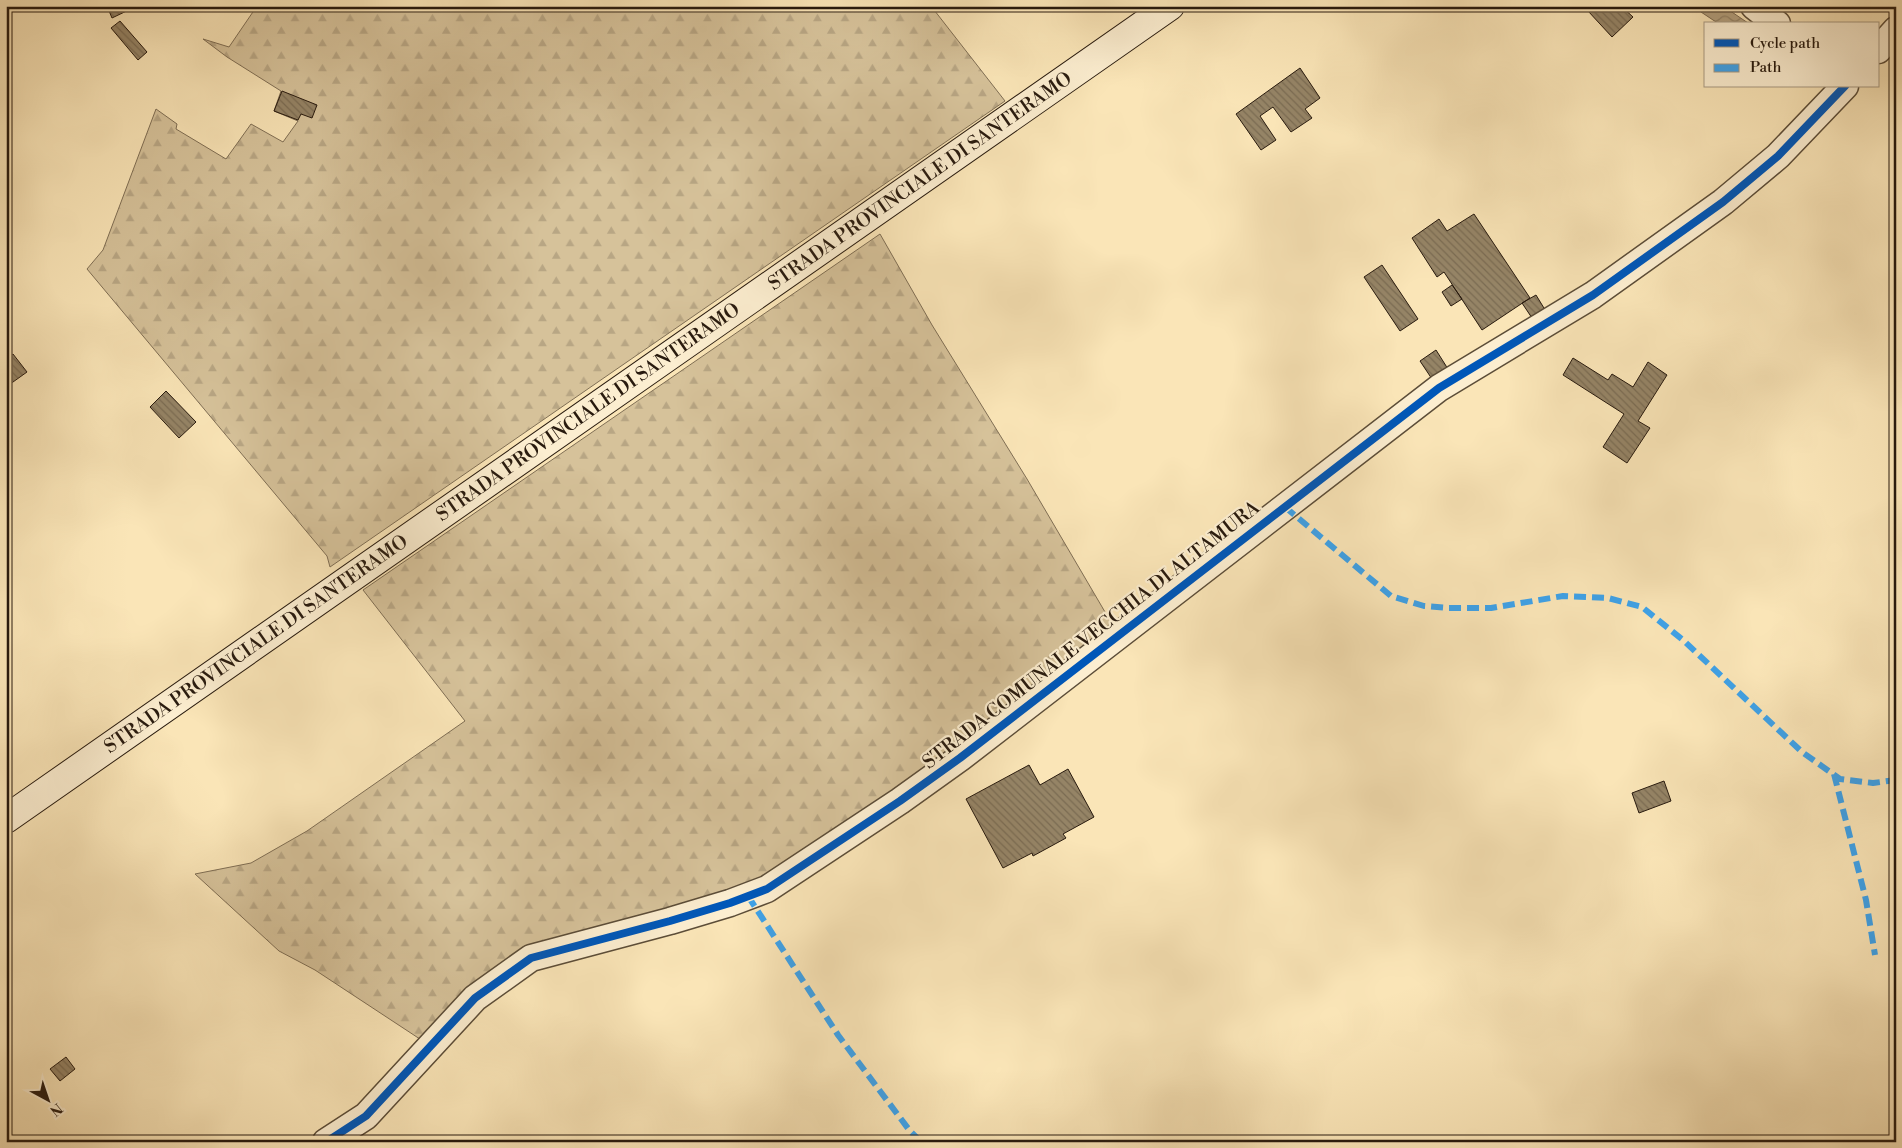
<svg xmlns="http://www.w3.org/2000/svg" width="1902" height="1148" font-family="'Libre Bodoni',serif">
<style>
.forest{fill:url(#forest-firs);stroke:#7f6e54}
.water{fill:url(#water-waves);stroke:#7b6a51}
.building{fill:url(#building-back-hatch);stroke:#281a0e}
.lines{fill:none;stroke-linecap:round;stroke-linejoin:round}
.street-casing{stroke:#5c4d38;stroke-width:29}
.secondary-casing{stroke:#281a0e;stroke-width:30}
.street{stroke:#fceed0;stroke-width:26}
.secondary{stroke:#fceed0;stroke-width:28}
.quiet{stroke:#3ea2e9;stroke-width:6;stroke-dasharray:12 6;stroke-linecap:butt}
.cycleway-casing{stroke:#fceed0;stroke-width:11}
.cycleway{stroke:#0057b8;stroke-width:8}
.labels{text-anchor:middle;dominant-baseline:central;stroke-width:4.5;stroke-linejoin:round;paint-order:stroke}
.street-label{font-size:19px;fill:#281a0e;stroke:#fceed0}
</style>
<defs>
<pattern id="forest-firs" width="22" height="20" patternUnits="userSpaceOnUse" patternTransform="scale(1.25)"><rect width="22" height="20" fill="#d6c29a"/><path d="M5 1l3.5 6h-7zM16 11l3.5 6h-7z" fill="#b8a684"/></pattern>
<pattern id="water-waves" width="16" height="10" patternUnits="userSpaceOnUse" patternTransform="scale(1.25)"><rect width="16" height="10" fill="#b3a07e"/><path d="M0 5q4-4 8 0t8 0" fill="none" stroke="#928266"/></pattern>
<pattern id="building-back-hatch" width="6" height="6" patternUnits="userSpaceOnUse" patternTransform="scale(1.25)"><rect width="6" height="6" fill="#958466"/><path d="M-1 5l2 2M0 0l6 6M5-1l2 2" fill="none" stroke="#7a6b52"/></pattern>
</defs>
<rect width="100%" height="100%" fill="#fae5b7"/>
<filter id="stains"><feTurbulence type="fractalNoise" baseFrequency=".004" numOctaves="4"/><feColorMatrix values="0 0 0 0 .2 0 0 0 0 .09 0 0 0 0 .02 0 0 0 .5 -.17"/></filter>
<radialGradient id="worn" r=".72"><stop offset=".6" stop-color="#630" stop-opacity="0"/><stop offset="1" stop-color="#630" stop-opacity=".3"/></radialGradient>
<path class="forest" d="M 257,6 L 931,6 L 1005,101 L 330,567 L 327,556 L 87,269 L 103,250 L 156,109 L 177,124 L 176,129 L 226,159 L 251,124 L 283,142 L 298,121 L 274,111 L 281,91 L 227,57 L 203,39 L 229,47 Z
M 880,234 L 932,325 L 1027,479 L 1115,629 L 997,723 L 745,890 L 546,945 L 429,1045 L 315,970 L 279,951 L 195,874 L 251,863 L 307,831 L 465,721 L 363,590 Z"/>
<path class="water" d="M 1705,6 L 1723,6 L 1748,23 L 1719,24 L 1701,12 Z"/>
<path class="building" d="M 79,6 L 92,6 L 82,11 Z
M 107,6 L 137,6 L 112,18 Z
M 1585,6 L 1595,6 L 1588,11 Z
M 1595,6 L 1621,6 L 1633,17 L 1612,37 L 1588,11 Z
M 120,21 L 147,52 L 138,60 L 111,28 Z
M 1300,68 L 1320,98 L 1305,109 L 1312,118 L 1291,132 L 1273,107 L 1260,116 L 1276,140 L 1261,150 L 1236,114 Z
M 282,91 L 317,105 L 312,118 L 301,114 L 298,120 L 274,111 Z
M 1474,214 L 1530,298 L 1482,330 L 1444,272 L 1437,277 L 1412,238 L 1439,219 L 1447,231 Z
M 1382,265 L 1418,319 L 1400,331 L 1364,277 Z
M 1452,285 L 1462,299 L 1451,306 L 1442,292 Z
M 1536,295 L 1547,313 L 1534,321 L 1522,303 Z
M 1436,350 L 1448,369 L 1432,379 L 1420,361 Z
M 13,354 L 27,372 L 6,387 L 6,359 Z
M 1573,358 L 1608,380 L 1612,374 L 1633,387 L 1648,362 L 1667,375 L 1638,421 L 1650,428 L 1627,463 L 1603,447 L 1624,414 L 1563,375 Z
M 166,391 L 196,422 L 179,438 L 150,407 Z
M 1029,765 L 1040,785 L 1068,769 L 1094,817 L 1063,834 L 1066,838 L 1033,856 L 1032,853 L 1003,868 L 966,799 Z
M 1664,781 L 1671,801 L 1639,813 L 1632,793 Z
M 66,1057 L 75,1069 L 60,1081 L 50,1069 Z"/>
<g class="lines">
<defs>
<path id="street" d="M 1754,6 L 1777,24
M 1878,50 L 1896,30
M 326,1142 L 366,1116 L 475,998 L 531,958 L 670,921 L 730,903 L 767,889 L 900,801 L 960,758 L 1439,388 L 1593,295 L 1723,202 L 1778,156 L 1845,86"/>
<path id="secondary" d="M 6,819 L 1170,6"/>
</defs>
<use href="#street" class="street-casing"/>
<use href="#secondary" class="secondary-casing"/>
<use href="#street" class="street"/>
<use href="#secondary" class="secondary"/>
<path class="quiet" d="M 1285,507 L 1391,596 L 1424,606 L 1449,608 L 1491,608 L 1563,596 L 1608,598 L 1642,607 L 1683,640 L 1802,752 L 1840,779 L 1873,783 L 1896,780
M 1834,774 L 1866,900 L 1875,955
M 748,896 L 838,1035 L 910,1131 L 921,1142"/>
<defs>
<path id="cycleway" d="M 326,1142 L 366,1116 L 475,998 L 531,958 L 670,921 L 730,903 L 767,889 L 900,801 L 960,758 L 1439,388 L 1593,295 L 1723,202 L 1778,156 L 1845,86"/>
</defs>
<use href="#cycleway" class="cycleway-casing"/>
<use href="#cycleway" class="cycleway"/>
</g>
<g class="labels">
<g class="street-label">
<text transform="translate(920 181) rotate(-35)">STRADA PROVINCIALE DI SANTERAMO</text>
<text transform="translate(588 412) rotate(-35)">STRADA PROVINCIALE DI SANTERAMO</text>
<text transform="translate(1091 635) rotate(-38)">STRADA COMUNALE VECCHIA DI ALTAMURA</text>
<text transform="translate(256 644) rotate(-35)">STRADA PROVINCIALE DI SANTERAMO</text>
</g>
</g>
<rect width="1902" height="1148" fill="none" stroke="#fae5b7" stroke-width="25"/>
<rect x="8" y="8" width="1887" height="1133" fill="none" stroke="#281a0e" stroke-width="2.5"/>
<rect x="12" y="12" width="1877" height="1123" fill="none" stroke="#281a0e"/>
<rect x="1704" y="22" width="175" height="65" fill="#fceed0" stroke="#a79982"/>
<rect x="1714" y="39" width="25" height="8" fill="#0057b8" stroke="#a79982"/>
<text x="1750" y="48" font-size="15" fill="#281a0e">Cycle path</text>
<rect x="1714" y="64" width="25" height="8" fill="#3ea2e9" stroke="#a79982"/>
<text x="1750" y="72" font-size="15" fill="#281a0e">Path</text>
<g transform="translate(48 1100) rotate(140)" stroke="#fceed0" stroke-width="4" paint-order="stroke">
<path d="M0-4L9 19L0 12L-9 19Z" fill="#281a0e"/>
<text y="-8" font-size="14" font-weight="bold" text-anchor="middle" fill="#281a0e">N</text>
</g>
<rect width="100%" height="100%" filter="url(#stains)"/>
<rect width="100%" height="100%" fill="url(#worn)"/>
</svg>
